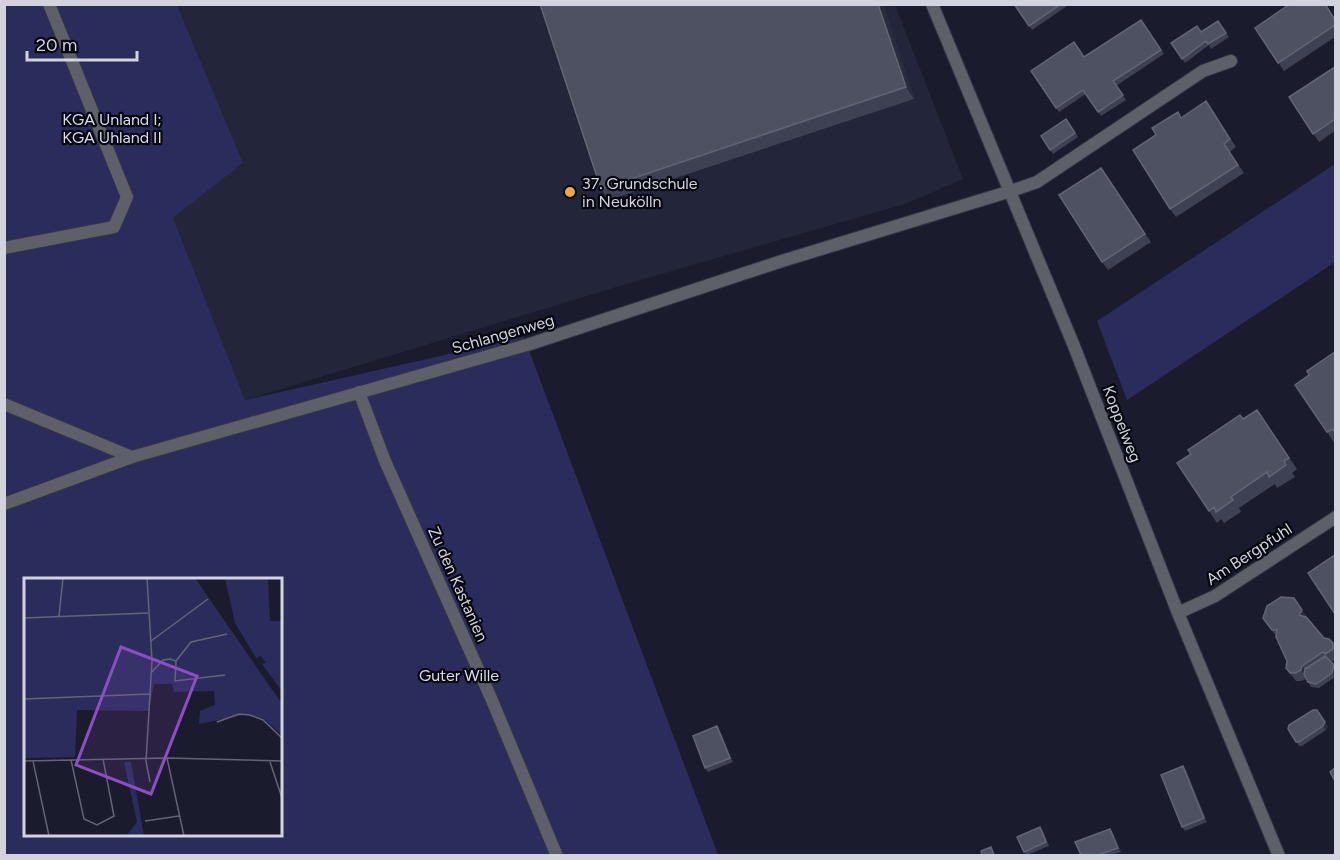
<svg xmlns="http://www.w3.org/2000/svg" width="1340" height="860" font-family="Figtree,sans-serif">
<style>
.built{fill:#23263b}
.green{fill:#2a2d5c;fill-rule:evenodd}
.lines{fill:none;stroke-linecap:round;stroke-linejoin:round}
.service-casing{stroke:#343646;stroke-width:14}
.minor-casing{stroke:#343646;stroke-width:14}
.service{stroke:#5e6069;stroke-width:12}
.minor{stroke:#5e6069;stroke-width:12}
.wall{fill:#3e4153}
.shaded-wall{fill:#292c3d}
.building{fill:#4e5162;stroke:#626575;stroke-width:1.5}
.poi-dot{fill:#f3a443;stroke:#06070e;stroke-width:2}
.labels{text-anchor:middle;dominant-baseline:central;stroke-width:4.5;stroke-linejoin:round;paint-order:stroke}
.park-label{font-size:16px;fill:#d9ddf1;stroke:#06070e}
.poi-label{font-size:16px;fill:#d1d3df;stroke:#06070e;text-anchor:start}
.street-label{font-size:16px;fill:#d1d3df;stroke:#06070e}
.inset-road{fill:none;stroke:#636574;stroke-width:1.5}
.view{fill:#8c4dc5;fill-opacity:0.15;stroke:#8c4dc5;stroke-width:3}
.inset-edge{fill:none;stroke:#d1d3df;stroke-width:3}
</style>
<rect width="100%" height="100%" fill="#1a1c2d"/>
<path class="built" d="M 177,5 L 895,5 L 963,179 L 905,204 L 616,287 L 245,400 L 173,218 L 243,163 Z"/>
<path class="green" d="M 5,5 L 177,5 L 243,163 L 173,218 L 245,400 L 524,337 L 718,855 L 5,856 ZM 26,580 L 280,580 L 280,834 L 26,834 Z
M 1335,164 L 1335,262 L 1127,400 L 1097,321 Z"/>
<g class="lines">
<defs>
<path id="service" d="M 1011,191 L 1037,182 L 1203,71 L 1231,61
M 4,248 L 114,227 L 127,197 L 49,4
M 4,404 L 132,457"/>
<path id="minor" d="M 932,4 L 1074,346 L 1178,613 L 1279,856
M 359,392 L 385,461 L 491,698 L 557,856
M 4,504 L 132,457 L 527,345 L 782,261 L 1011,191
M 1178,613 L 1215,596 L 1336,517"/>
</defs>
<use href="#service" class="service-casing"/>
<use href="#minor" class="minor-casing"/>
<use href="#service" class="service"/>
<use href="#minor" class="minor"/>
</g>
<path class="wall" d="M 883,4 L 914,99 L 609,200 L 601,189 Z
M 1014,4 L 1070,4 L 1032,30 Z
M 1141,20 L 1164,54 L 1116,86 L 1126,100 L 1101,116 L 1086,94 L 1059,112 L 1031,71 L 1084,57 Z
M 1335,20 L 1335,37 L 1284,71 L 1255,28 Z
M 1218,21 L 1229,37 L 1211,49 L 1209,45 L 1185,63 L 1171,43 L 1201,32 Z
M 1335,67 L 1335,131 L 1319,142 L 1289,97 Z
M 1212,110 L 1236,147 L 1230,152 L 1244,173 L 1176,217 L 1170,209 L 1182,118 Z
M 1066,119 L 1078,137 L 1053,154 L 1041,136 Z
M 1101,168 L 1151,242 L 1108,270 L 1102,262 Z
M 1335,352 L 1335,444 L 1327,432 Z
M 1257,410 L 1297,469 L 1292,473 L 1295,477 L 1277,488 L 1275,484 L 1239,508 L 1241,512 L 1224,523 L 1221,519 L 1217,523 L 1209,511 L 1243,419 Z
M 1263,618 L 1308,618 L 1324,638 L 1335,647 L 1335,660 L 1331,662 L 1335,677 L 1319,688 L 1311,687 L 1306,679 L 1301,681 L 1296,681 L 1286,668 L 1287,661 L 1276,636 Z
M 1289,725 L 1328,726 L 1326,730 L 1302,746 L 1299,746 L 1288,729 Z
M 717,726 L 720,731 L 733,762 L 708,772 L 705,768 Z
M 1183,766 L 1186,770 L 1207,822 L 1185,831 L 1182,827 Z
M 1040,827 L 1043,831 L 1049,846 L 1027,855 L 1024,852 Z
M 1110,829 L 1113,833 L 1121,852 L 1112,855 L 1081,855 Z"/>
<path class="shaded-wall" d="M 878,4 L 883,4 L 914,99 L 906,87 Z
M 1294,598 L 1308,618 L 1305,624 L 1299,615 Z
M 1334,665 L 1335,667 L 1335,677 L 1332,673 Z
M 1302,666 L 1308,674 L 1307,678 L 1301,670 Z
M 1317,710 L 1328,726 L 1326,730 L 1323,726 Z
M 717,726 L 720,731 L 733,762 L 730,758 Z
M 1183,766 L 1186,770 L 1207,822 L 1204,818 Z
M 1110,829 L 1113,833 L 1121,852 L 1118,848 Z"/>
<path class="building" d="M 540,4 L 878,4 L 906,87 L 601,189 Z
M 1014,4 L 1061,4 L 1029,26 Z
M 1290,4 L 1325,4 L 1335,20 L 1335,25 L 1278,63 L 1255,28 Z
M 1141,20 L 1161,50 L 1113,81 L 1123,95 L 1098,112 L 1083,90 L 1056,108 L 1031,71 L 1074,42 L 1084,57 Z
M 1218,21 L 1226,33 L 1208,44 L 1206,41 L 1182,59 L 1171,43 L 1197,26 L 1201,32 Z
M 1335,67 L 1335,119 L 1313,134 L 1289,97 Z
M 1206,101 L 1230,139 L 1224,144 L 1238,165 L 1170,209 L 1133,150 L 1156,135 L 1152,128 L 1178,112 L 1181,118 Z
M 1066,119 L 1075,133 L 1050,150 L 1041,136 Z
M 1101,168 L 1145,234 L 1102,262 L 1059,195 Z
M 1335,352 L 1335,433 L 1333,429 L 1327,432 L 1295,385 L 1309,375 L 1307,371 Z
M 1257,410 L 1289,458 L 1284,461 L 1286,465 L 1269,477 L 1267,472 L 1231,497 L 1233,500 L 1216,512 L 1214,507 L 1209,511 L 1177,463 L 1191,454 L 1188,450 L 1240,415 L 1243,419 Z
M 1335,555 L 1335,614 L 1308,573 Z
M 1281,597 L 1294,598 L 1302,610 L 1299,615 L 1306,617 L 1324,638 L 1329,639 L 1333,643 L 1333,649 L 1325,654 L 1323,652 L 1302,666 L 1301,670 L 1295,673 L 1290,673 L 1286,668 L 1287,661 L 1276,637 L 1277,630 L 1272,630 L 1263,618 L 1267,606 Z
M 1325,656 L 1334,665 L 1332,673 L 1316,684 L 1308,682 L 1304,674 L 1305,669 Z
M 1313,710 L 1317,710 L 1325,722 L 1323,726 L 1299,742 L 1296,742 L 1288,729 L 1289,725 Z
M 717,726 L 730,758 L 705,768 L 693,736 Z
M 1183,766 L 1204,818 L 1182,827 L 1161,775 Z
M 1335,768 L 1335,781 L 1330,772 Z
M 1040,827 L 1046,842 L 1024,852 L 1017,837 Z
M 1110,829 L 1118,848 L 1098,855 L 1081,855 L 1075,842 Z
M 991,847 L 994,855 L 982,855 L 981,851 Z"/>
<circle class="poi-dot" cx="570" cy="192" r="6"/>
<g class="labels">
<g class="park-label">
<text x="112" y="119">KGA Unland I;<tspan x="112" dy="18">KGA Uhland II</tspan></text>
<text x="459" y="675">Guter Wille</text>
</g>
<g class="poi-label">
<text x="582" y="183">37. Grundschule<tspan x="582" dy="18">in Neukölln</tspan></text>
</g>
<g class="street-label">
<text transform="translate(503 334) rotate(-16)">Schlangenweg</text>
<text transform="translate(1122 424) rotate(69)">Koppelweg</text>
<text transform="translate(1249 554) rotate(-33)">Am Bergpfuhl</text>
<text transform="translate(458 584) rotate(66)">Zu den Kastanien</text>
</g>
</g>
<g transform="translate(24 578)">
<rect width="258" height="258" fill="#1a1c2d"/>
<path d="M 0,0 L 171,0 L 258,126 L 258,157 L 240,141 L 225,136 L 175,146 L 176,133 L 191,127 L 190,113 L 150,114 L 148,106 L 130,106 L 125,133 L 53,132 L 51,179 L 0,180 ZM 201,0 L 244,0 L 246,43 L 258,43 L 258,113 L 238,86 L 242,85 L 237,78 L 232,80 L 211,45 ZM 100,184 L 107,184 L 120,258 L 102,258 L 113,244 Z" fill="#2a2d5c"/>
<path class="inset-road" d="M 123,0 L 128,83 L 122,183 L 126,204M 35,38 L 39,0M 0,40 L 124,35M 127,63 L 184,21M 152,83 L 167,64 L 203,56M 128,94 L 139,82 L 146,81 L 152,83 L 151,103 L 201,97M 0,121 L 126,116M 193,144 L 215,136 L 226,137 L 239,142 L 258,160M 143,180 L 160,258M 47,182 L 60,241 L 73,247 L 90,238 L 79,181M 0,183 L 143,180 L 258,183M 9,183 L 25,258M 246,184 L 258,220M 121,243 L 155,238"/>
<path class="view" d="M 97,69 L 173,98 L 127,216 L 52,187 Z"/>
<rect width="258" height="258" class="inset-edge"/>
</g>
<rect width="1340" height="860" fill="none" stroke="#d1d3df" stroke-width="12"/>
<path d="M27 51v9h110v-9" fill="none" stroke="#d1d3df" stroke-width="3"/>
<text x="36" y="51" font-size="18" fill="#d1d3df" stroke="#06070e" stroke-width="4.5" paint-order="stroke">20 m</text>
</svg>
